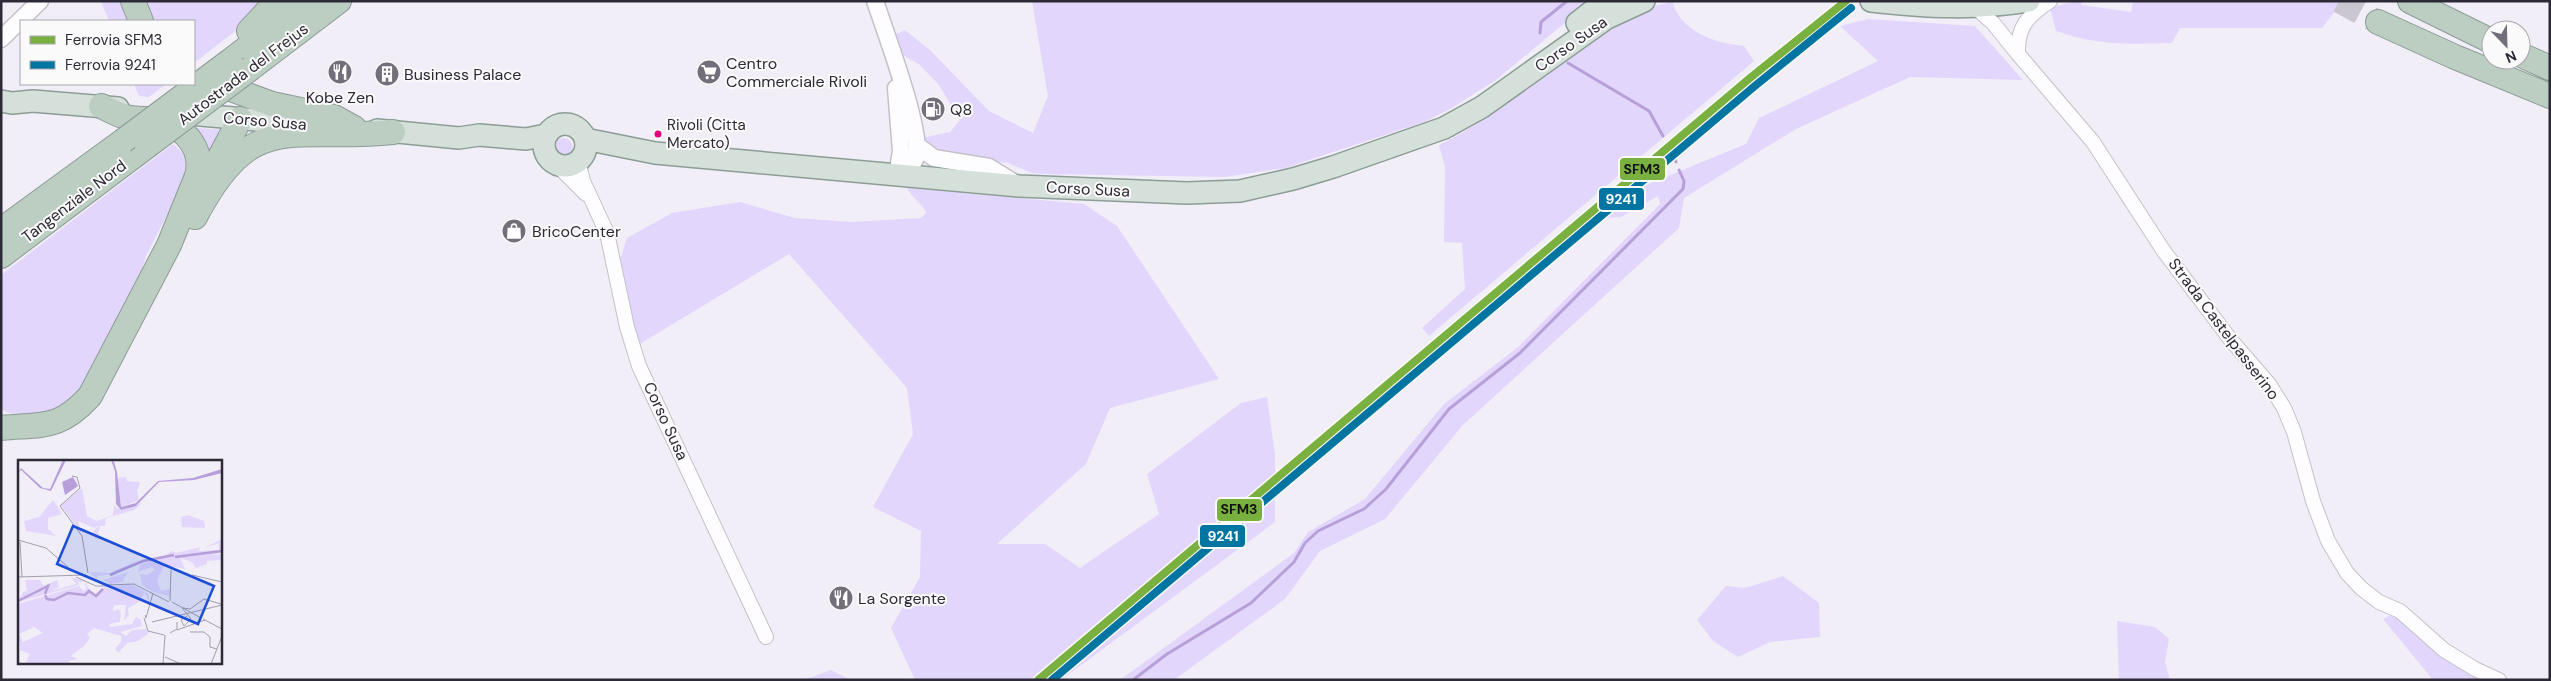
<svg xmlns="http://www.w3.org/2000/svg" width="2551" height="681" font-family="'DM Sans',sans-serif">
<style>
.green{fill:#e3d6fc}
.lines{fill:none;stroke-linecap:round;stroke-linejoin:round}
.stream{stroke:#b7a0da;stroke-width:3}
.motorway-tunnel{stroke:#cac7d1;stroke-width:24;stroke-dasharray:24 12;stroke-linecap:butt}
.minor-casing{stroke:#c4c1cb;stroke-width:16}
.tertiary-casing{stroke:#c4c1cb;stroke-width:19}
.primary-casing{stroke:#8c9d96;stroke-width:24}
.motorway-casing{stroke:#8c9d96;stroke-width:26}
.minor{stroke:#fdfcfe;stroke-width:14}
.tertiary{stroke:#fdfcfe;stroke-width:16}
.primary{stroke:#d6e0da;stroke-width:21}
.motorway{stroke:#bccdc2;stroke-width:24}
.motorway-bridge-casing{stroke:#8c9d96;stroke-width:26;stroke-linecap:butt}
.motorway-bridge{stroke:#bccdc2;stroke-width:24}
.rail-1-casing{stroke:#fafafa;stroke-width:11}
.rail-2-casing{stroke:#fafafa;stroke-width:11}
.rail-1{stroke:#7ab03f;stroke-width:8}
.rail-2{stroke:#0075a1;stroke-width:8}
.bus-dot{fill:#e5007d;stroke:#fafafa;stroke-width:2}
.labels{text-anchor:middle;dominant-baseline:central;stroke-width:4;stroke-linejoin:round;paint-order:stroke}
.bus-label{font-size:15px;fill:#2e2936;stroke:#fafafa;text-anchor:start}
.street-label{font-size:16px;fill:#2e2936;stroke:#fafafa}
.poi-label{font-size:16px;fill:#2e2936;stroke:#fafafa;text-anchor:start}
.inset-river{fill:none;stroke:#b7a0da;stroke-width:2.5}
.inset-road{fill:none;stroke:#a39faa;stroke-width:1}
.view{fill:#1d4ed8;fill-opacity:0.15;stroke:#1d4ed8;stroke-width:2.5}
.inset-edge{fill:none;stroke:#2e2936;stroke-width:2.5}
.line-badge{stroke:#fafafa;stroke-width:2}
.badge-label{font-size:14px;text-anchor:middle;font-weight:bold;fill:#fff}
.pale-badge-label{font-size:14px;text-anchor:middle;font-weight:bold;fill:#111}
</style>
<rect width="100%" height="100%" fill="#f1eef8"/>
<path class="green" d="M 101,1 L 124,1 L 130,21 L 109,21 Z
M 143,1 L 269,1 L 251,19 L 194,63 L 194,21 L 150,21 Z
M 1032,1 L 1591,1 L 1496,80 L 1450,109 L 1424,122 L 1285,168 L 1224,177 L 1044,174 L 1032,173 L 1008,163 L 942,156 L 921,138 L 950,132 L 960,120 L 939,85 L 920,65 L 903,55 L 896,34 L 905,30 L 930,50 L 989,111 L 1033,133 L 1048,96 Z
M 1672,1 C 1681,32 1714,43 1744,46 L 1754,61 L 1429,336 L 1422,328 L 1465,289 L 1462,243 L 1444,242 L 1445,167 L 1439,145 L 1462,133 L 1508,103 L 1590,39 L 1650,8 Z
M 2075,1 L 2081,1 L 2082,5 L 2131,12 L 2133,1 L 2343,1 L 2322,28 L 2180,28 L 2172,43 C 2129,44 2099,46 2056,31 L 2050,8 Z
M 1868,19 L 1975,26 L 2023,80 L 1910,77 L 1796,129 L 1684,198 L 1679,228 L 1463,425 L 1385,519 L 1320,551 L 1285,599 L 1174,680 L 1120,680 L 1294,553 L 1308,532 L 1365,499 L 1444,404 L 1518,347 L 1660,204 L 1658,196 L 1621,217 L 1604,218 L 1646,185 L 1746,144 L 1759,118 L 1878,61 L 1840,26 Z
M 134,84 L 166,84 L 149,97 L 139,96 Z
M 187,127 L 222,130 L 211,153 Z
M553 148a10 10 0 1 1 20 0a10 10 0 1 1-20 0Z
M 173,144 L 189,158 L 192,166 L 146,256 L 137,285 L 84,389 L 54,412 L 16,415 L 1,410 L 1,275 Z
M 907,188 L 1084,204 L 1117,226 L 1219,379 L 1110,408 L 1086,464 L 997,544 L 1045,544 L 1080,568 L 1159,514 L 1147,474 L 1241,403 L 1267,397 L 1275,455 L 1275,522 L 1061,680 L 915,680 L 891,628 L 920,577 L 921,531 L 873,507 L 913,434 L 907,388 L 789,254 L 638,345 L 620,260 L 627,238 L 672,213 L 740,202 L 795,218 L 852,222 L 921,218 L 926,213 C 922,202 912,199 907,188 Z
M 1783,576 L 1819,603 L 1820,637 L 1770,642 L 1738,657 L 1713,641 L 1697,620 L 1726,586 L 1745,588 Z
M 2400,611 L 2418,632 L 2499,680 L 2433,680 L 2383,619 Z
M 2117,621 L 2155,627 L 2169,639 L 2165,662 L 2170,680 L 2119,680 Z
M 831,670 L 850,680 L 804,680 Z"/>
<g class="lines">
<path class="stream" d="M 1540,33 L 1541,22 L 1567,1
M 1568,63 L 1649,111 L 1663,136
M 1671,151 L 1676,162
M 1133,680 L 1167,654 L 1251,603 L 1294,562 L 1305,543 L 1318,531 L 1364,509 L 1386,489 L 1449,409 L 1520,353 L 1683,189 L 1684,181 L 1679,170"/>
<path class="motorway-tunnel" d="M 2339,1 L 2378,22"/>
<defs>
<path id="minor" d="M 1976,8 L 1993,23 L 2018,54 C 2017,26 2028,16 2050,1
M 2018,54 L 2093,142 L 2163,250 L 2230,339 L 2269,384 L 2284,408 L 2294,432 L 2313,501 L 2328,541 L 2347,573 L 2361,588 L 2379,602 L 2400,611 L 2444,650 L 2475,669 L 2499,680
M 578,161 L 583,181 L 607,233 L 627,327 L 639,366 L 766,637
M 555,163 L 586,194"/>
<path id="tertiary" d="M 875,1 C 885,31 923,132 916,157 C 914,166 904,170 897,175
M 1,39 L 40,1
M 896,88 L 901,151 L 897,175
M 918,146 L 934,158 L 989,167 L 1018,185"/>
<path id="primary" d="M 1871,1 C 1925,7 1975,10 2029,1
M 1577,23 L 1605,1
M 1,101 L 12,103 L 33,101 L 118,108
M 178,113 L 322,126
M544 145a21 21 0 1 1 42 0a21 21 0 1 1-42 0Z
M 377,130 L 459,138 L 479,135 L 526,139 L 546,135
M 585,139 L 655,153 L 1019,186 L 1187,193 L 1240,191 L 1293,179 L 1333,167 L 1444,128 L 1482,107 L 1607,18 L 1644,1"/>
<path id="motorway" d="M 133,1 L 141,21
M 2410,1 L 2491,41
M 2378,22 L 2455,57 L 2550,96
M 249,31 L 277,1
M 2521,55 L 2550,68
M 230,61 L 308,1
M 251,68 L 339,1
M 209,81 L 272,104 L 334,117 L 354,128
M 213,170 L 240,119
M 195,217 C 253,106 291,143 393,132
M 1,230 L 123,141
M 1,256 L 147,146
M 1,428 C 43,424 59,430 90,396 L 169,245 L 197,176 C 204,150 186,128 161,121 C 150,118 137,120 126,117 C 118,115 109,110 101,106"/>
</defs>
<use href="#minor" class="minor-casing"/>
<use href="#tertiary" class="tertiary-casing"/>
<use href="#primary" class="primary-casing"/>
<use href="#motorway" class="motorway-casing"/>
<use href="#minor" class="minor"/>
<use href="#tertiary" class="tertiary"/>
<use href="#primary" class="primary"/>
<use href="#motorway" class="motorway"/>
<defs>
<path id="motorway-bridge" d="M 123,141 L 230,61
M 147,146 L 251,68"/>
</defs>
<use href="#motorway-bridge" class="motorway-bridge-casing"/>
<use href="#motorway-bridge" class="motorway-bridge"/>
<defs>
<path id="rail-1" d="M 1038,680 L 1750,78 L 1846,1"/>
<path id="rail-2" d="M 1052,680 L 1756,85 L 1851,8"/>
</defs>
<use href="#rail-1" class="rail-1-casing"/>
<use href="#rail-2" class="rail-2-casing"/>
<use href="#rail-1" class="rail-1"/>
<use href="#rail-2" class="rail-2"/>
</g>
<defs>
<symbol id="restaurant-disc" viewBox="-11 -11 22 22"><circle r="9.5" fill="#726e7a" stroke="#fafafa"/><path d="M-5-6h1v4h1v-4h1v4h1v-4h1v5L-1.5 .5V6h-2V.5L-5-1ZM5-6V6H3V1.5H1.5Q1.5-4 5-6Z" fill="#fff"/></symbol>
<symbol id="supermarket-disc" viewBox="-11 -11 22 22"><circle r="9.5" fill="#726e7a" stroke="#fafafa"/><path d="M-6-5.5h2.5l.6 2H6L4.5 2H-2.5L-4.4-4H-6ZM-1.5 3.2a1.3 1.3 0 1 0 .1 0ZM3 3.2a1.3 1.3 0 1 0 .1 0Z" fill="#fff"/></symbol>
<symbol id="building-disc" viewBox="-11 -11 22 22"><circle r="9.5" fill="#726e7a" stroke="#fafafa"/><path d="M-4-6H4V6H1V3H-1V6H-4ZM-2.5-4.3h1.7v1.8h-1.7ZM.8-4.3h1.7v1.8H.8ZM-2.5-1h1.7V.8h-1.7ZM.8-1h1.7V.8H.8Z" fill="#fff"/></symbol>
<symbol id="fuel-disc" viewBox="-11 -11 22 22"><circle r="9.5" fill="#726e7a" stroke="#fafafa"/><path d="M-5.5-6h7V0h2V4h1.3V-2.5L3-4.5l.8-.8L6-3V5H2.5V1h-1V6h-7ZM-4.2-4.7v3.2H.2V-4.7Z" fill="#fff"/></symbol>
<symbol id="shop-disc" viewBox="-11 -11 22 22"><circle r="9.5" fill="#726e7a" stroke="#fafafa"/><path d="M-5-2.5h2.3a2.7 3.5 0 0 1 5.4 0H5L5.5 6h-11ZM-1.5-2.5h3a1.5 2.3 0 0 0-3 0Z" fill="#fff"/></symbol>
</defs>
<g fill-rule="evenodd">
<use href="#restaurant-disc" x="326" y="58" width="28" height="28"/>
<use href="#supermarket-disc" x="695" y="58" width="28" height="28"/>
<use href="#building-disc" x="373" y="60" width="28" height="28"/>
<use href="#fuel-disc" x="919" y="95" width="28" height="28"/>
<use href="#shop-disc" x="500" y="217" width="28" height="28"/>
<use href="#restaurant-disc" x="827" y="584" width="28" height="28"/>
</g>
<circle class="bus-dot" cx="658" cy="134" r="4.5"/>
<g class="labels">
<g class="bus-label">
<text x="667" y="125">Rivoli (Citta<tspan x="667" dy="18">Mercato)</tspan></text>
</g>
<g class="street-label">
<text transform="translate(1571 44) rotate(-35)">Corso Susa</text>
<text transform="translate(243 74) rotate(-37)">Autostrada del Frejus</text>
<text transform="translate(265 121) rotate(5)">Corso Susa</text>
<text transform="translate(1088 189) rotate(3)">Corso Susa</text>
<text transform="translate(74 201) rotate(-37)">Tangenziale Nord</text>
<text transform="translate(2224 329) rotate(53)">Strada Castelpasserino</text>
<text transform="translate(666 421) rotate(65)">Corso Susa</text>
</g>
<g class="poi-label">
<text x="726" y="63">Centro<tspan x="726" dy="18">Commerciale Rivoli</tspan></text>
<text x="404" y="74">Business Palace</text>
<text x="340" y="97" text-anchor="middle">Kobe Zen</text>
<text x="950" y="109">Q8</text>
<text x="532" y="231">BricoCenter</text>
<text x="858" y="598">La Sorgente</text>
</g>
</g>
<g transform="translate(18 460)">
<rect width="204" height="204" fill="#f1eef8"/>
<path d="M 108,17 L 109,21 L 122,22 L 119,31 L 121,40 L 103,47 L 100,18 ZM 64,28 L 69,56 L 79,61 L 95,55 L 96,46 L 103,50 L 124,43 L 116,50 L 88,58 L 87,66 L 82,66 L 78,80 L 75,72 L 81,65 L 76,68 L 60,61 L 63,73 L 43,45 ZM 35,40 L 44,54 L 30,58 L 30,69 L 38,76 L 8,71 L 6,61 L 21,57 ZM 170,55 L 186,61 L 187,68 L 164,67 L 163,57 ZM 204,79 L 204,92 L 194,95 L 204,94 L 204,100 L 189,101 L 189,104 L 178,108 L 174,102 L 162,98 L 167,109 L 146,105 L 139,121 L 143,131 L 153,129 L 151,136 L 135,132 L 124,125 L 122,114 L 129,115 L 137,110 L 134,107 L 120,112 L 122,105 L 137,99 L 94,113 L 97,114 L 79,116 L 79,119 L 71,112 L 92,113 L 116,102 L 144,97 L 154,91 L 158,93 L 183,87 L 180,91 L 201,90 L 201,83 L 186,88 ZM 110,112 L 104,122 L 92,124 L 85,120 ZM 53,117 L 69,122 L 60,122 L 61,125 L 0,142 L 5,132 L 9,131 L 7,120 L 22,120 L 25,126 L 39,120 L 41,127 L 33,131 L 58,124 ZM 70,123 L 68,125 L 77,135 L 84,128 L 113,124 L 131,134 L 131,141 L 126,132 L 123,141 L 110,148 L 111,155 L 106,161 L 108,145 L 96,145 L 95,152 L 100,149 L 103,152 L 102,162 L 91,164 L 92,167 L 114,164 L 118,157 L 123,160 L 124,166 L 102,172 L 108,176 L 114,170 L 128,169 L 131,173 L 120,181 L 109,183 L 100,193 L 97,188 L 103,182 L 103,176 L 76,168 L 69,174 L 72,178 L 66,186 L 53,196 L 60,199 L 51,201 L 51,204 L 7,204 L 12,194 L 2,190 L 2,181 L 0,184 L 0,144 L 61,126 L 66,131 L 69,128 L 66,124 ZM 16,167 L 25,173 L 5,182 L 1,174 Z" fill="#e3d6fc" fill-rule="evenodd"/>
<path d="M 45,0 L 48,0 L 33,31 L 22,28 L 3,10 L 0,13 L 3,8 L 25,28 L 32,29 ZM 93,0 L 96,2 L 99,12 L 103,47 L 118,43 L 140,21 L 175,18 L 204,9 L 204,13 L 176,20 L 141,22 L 118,46 L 103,50 L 98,44 L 97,11 ZM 55,17 L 60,26 L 47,35 L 44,22 Z" fill="#b7a0da"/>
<path class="inset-river" d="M 157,97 L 204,91M 92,115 L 125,101 L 156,95M 27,135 L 29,139 L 36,140 L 50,133 L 67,135 L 71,131 L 78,136 L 85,129M 0,141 L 30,126 L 27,134"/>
<path class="inset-road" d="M 54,16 L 59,17 L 62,28 L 42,46 L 64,76 L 70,113M 0,80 L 28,88 L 50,107M 2,82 L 4,117M 174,115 L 204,122M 0,117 L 67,115 L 88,125 L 116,124 L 151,142M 58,117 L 78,126 L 90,126M 152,141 L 153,110M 154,142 L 183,158M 164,148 L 173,159 L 166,166 L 163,160 L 169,156M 165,148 L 172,149 L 186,139 L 203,144M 127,155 L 128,158 L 135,133M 126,158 L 130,171 L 146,175M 185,159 L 204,169M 134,162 L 204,145M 159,170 L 187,160M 172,172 L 186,172 L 192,177 L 192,187 L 199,189M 152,173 L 159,169 L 159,162M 147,197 L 163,204M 145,204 L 147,175M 193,204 L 204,176"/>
<path class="view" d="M 55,66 L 196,126 L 180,164 L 39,104 Z"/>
<rect width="204" height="204" class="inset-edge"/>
</g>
<g class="line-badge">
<rect x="1619" y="157" width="47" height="24" rx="5" fill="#7ab03f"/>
<rect x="1598" y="187" width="47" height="24" rx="5" fill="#0075a1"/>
<rect x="1216" y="498" width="47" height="24" rx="5" fill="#7ab03f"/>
<rect x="1199" y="524" width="47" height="24" rx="5" fill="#0075a1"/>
</g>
<g class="badge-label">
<text x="1621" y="204">9241</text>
<text x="1223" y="541">9241</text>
</g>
<g class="pale-badge-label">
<text x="1642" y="174">SFM3</text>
<text x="1239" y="514">SFM3</text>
</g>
<rect width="2551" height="681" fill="none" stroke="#2e2936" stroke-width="5"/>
<rect x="20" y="20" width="175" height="65" fill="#fafafa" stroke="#a8a6ac"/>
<rect x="30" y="36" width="25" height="8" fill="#7ab03f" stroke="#a8a6ac"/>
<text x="65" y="45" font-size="15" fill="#2e2936">Ferrovia SFM3</text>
<rect x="30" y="61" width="25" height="8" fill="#0075a1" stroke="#a8a6ac"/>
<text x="65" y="70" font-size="15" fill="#2e2936">Ferrovia 9241</text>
<g transform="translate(2506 45) rotate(157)"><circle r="24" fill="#fafafa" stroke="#a8a6ac"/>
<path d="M0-4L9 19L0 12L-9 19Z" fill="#726e7a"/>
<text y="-8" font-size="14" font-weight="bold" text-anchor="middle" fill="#2e2936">N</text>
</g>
</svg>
